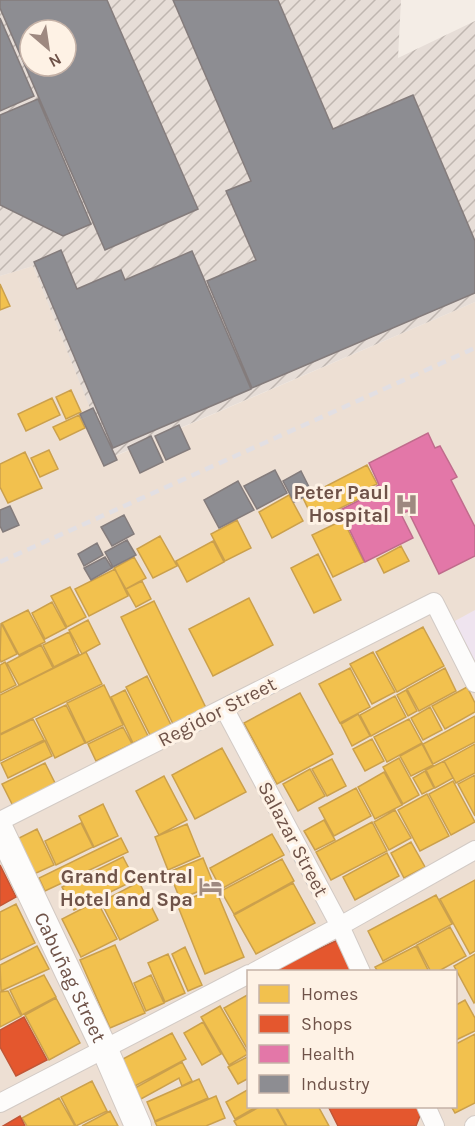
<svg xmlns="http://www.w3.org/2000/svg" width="475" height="1126" font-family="Karla,sans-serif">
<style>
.residential{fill:#eddfd3;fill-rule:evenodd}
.industrial{fill:url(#industrial-furrows);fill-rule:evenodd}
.education{fill:#efe4ef}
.homes{fill:#f2c14e;stroke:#cba04c;stroke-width:1.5}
.shops{fill:#e4572e;stroke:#c15636;stroke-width:1.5}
.health{fill:#e377a8;stroke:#c06c8c;stroke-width:1.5}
.industry{fill:#8d8d92;stroke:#847c7c;stroke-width:1.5;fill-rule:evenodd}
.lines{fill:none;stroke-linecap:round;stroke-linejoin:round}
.street-casing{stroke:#d2cac5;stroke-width:20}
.secondary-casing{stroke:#d2c9c3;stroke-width:28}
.street{stroke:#fdfcfb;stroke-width:18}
.secondary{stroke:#fdfcfb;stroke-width:26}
.rail{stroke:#e2dfe3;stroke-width:4.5;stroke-dasharray:9 6;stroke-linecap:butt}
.labels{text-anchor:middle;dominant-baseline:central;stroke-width:6;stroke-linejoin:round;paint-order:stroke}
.poi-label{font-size:20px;font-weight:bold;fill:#6f5349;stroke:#fef2e5;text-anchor:end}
.street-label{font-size:20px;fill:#6f5349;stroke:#fef2e5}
</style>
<defs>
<pattern id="industrial-furrows" width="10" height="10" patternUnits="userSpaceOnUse" patternTransform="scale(1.5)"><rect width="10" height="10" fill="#e6ddd7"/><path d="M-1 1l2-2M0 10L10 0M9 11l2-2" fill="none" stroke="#bfb6b0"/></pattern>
</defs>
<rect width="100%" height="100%" fill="#f4ede6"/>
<path class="residential" d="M 33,266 L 111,458 L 475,302 L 475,1126 L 0,1126 L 0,276 ZM 249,972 L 456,972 L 456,1106 L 249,1106 Z"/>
<path class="industrial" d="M 0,0 L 401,0 L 398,58 L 475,21 L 475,302 L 110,458 L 33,266 L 0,276 ZM 30,30 L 66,30 L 66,66 L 30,66 Z"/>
<path class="education" d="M 475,610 L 475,662 L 453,622 Z"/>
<path class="homes" d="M 0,284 L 10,306 L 0,310 Z
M 71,390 L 81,412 L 66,419 L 56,397 Z
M 52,398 L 60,415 L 26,431 L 18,414 Z
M 79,415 L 85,428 L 60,440 L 53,427 Z
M 49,450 L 58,469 L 40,477 L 31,458 Z
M 25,452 L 42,488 L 8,503 L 0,487 L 0,464 Z
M 367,465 L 377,484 L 360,492 L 363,497 L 314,521 L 303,498 Z
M 289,495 L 303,521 L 272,538 L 259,512 Z
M 237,520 L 251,548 L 225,561 L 211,534 Z
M 343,520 L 364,562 L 333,577 L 312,535 Z
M 160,536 L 177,566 L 153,578 L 137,549 Z
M 213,541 L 224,562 L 187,582 L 176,561 Z
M 401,546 L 409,561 L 384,573 L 377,559 Z
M 318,554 L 341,600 L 314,613 L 291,568 Z
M 134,557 L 146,578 L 126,589 L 114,568 Z
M 115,569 L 128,596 L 89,616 L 75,589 Z
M 142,581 L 151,599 L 136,607 L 126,589 Z
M 70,587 L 86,617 L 67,627 L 51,596 Z
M 249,598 L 273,645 L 213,676 L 189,629 Z
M 154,601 L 207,710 L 174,726 L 121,617 Z
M 52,602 L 66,628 L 45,639 L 32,613 Z
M 28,610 L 45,642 L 19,655 L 2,623 Z
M 88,620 L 100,644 L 82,654 L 69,630 Z
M 1,623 L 17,654 L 1,662 L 0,659 Z
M 423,627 L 444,666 L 397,692 L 376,652 Z
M 69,632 L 79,654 L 54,667 L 43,645 Z
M 41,645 L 53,668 L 19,685 L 7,663 Z
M 86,652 L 102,684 L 0,734 L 0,695 Z
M 373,652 L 395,692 L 372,704 L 350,664 Z
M 5,662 L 16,685 L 0,693 L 0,665 Z
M 350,668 L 370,707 L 340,723 L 319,684 Z
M 445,668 L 456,691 L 419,711 L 407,689 Z
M 147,676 L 171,725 L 150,735 L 126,687 Z
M 104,685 L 123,725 L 86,743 L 67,703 Z
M 467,687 L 475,703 L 475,712 L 445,729 L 432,706 Z
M 125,690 L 148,736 L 133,743 L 111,697 Z
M 406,690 L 417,711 L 408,716 L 397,695 Z
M 300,693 L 333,754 L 277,784 L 244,723 Z
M 395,696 L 406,717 L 371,736 L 360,715 Z
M 66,705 L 85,743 L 55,758 L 36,719 Z
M 430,707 L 442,730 L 423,740 L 411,718 Z
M 358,714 L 370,736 L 352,746 L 341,724 Z
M 475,716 L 475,742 L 433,764 L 423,744 Z
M 33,719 L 44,740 L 0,761 L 0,735 Z
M 409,719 L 422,743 L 387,762 L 374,737 Z
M 123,727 L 132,744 L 96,761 L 88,744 Z
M 372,739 L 384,761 L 365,771 L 353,749 Z
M 45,741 L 52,756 L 8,778 L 1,763 Z
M 422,744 L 433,765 L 411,776 L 400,756 Z
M 475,744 L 475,773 L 456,783 L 444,761 Z
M 222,748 L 246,792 L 195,819 L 172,775 Z
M 399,758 L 419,795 L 403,804 L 383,767 Z
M 332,759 L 346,786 L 327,796 L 312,769 Z
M 444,761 L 453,778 L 435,788 L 426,770 Z
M 45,763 L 56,785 L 13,806 L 2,784 Z
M 310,769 L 325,796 L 298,811 L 283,784 Z
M 425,771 L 434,788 L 422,794 L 413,778 Z
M 384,772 L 402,805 L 375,819 L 358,787 Z
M 475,775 L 475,816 L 458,784 Z
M 164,776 L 187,820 L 159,835 L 136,791 Z
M 453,781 L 475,822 L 451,835 L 429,794 Z
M 356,788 L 371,816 L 334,836 L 319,808 Z
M 427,794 L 449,836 L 420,851 L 398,810 Z
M 103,804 L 118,836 L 94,847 L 79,816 Z
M 395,810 L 411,838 L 389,850 L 374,822 Z
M 324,820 L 335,840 L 315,850 L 304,831 Z
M 372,822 L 387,851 L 331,880 L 316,852 Z
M 81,823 L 93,847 L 56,865 L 45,841 Z
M 187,824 L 200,856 L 168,870 L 155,837 Z
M 37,829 L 54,865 L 34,874 L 17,839 Z
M 272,834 L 284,855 L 221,889 L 210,868 Z
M 121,838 L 128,852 L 45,891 L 39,878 Z
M 411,842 L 425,867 L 404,878 L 391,853 Z
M 387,853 L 399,876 L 355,900 L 343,877 Z
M 123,857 L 135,880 L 74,910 L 62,887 Z
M 203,858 L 214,885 L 180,899 L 169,872 Z
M 282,859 L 294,881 L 234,914 L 221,891 Z
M 475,880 L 475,951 L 470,954 L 440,899 Z
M 139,882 L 158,920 L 120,940 L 101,902 Z
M 293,883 L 315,923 L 256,954 L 234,915 Z
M 215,888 L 244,957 L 205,974 L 177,904 Z
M 436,895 L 452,924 L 383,961 L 368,931 Z
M 97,901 L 117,939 L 81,957 L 62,919 Z
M 16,904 L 35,943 L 0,960 L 0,912 Z
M 450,927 L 466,956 L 437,972 L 431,972 L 417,945 Z
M 115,945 L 145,1013 L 110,1028 L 80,960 Z
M 37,946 L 49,969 L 1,991 L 0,965 Z
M 416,946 L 429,972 L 378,972 L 375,967 Z
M 185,947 L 202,985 L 188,991 L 172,954 Z
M 168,954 L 185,993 L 165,1002 L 148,963 Z
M 475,954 L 475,1002 L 474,1003 L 454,966 Z
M 44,975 L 56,997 L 22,1015 L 10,990 Z
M 151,975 L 164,1003 L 146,1011 L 134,983 Z
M 8,991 L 21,1016 L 0,1027 L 0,992 Z
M 249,994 L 249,1052 L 224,1008 Z
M 56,998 L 80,1043 L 49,1060 L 25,1015 Z
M 465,1000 L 475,1018 L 475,1031 L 456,1040 L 456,1005 Z
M 220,1006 L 248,1054 L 229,1065 L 201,1017 Z
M 203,1022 L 221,1054 L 202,1065 L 184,1033 Z
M 172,1033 L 186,1059 L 133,1087 L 119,1061 Z
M 475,1034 L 475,1103 L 455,1113 L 451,1106 L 456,1106 L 456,1044 Z
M 249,1056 L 249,1078 L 238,1084 L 228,1067 Z
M 182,1062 L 192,1081 L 182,1086 L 179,1078 L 141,1099 L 135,1088 Z
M 199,1079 L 208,1098 L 155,1121 L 147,1102 Z
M 92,1081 L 107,1111 L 76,1126 L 61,1097 Z
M 249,1089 L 249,1106 L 258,1106 L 235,1119 L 226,1102 Z
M 216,1096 L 225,1118 L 206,1126 L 157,1126 L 155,1122 Z
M 59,1098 L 75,1126 L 27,1126 L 22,1118 Z
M 261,1106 L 275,1106 L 286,1126 L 237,1126 L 234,1121 Z
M 276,1106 L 318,1106 L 329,1126 L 287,1126 Z
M 110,1111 L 118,1126 L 82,1126 Z"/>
<path class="shops" d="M 0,865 L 16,897 L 0,906 Z
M 340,939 L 355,972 L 270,972 Z
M 24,1017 L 47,1060 L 16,1076 L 0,1047 L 0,1030 Z
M 328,1106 L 418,1106 L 421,1113 L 416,1126 L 338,1126 Z
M 20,1116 L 25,1126 L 3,1126 Z"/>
<path class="health" d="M 428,433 L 435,448 L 440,446 L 457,477 L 451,480 L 475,527 L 475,556 L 439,574 L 408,511 L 401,514 L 413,538 L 365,562 L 340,510 L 364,498 L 361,494 L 379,485 L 369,463 Z"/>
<path class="industry" d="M 0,0 L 107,0 L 198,209 L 105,250 L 0,8 ZM 30,30 L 66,30 L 66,66 L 30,66 Z
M 173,0 L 278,0 L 333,129 L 413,95 L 475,241 L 475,293 L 252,388 L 207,281 L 256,260 L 226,191 L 251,181 Z
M 0,18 L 34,96 L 0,111 Z
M 38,99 L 91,224 L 63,236 L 0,205 L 0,115 Z
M 61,250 L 77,289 L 121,270 L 125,280 L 192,251 L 251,389 L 113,448 L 34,262 Z
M 93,408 L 117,460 L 104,466 L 80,414 Z
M 179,425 L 190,449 L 166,460 L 155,436 Z
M 151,436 L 163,462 L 140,473 L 128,447 Z
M 275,470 L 287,493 L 257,509 L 244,486 Z
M 301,471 L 312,493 L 294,502 L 283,481 Z
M 238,481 L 254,510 L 219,528 L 204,500 Z
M 10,506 L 19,525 L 3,532 L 0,526 L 0,510 Z
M 124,515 L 134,534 L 112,546 L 101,527 Z
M 127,540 L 136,555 L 113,567 L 105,552 Z
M 97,543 L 103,555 L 84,566 L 78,554 Z
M 105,557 L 112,568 L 91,580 L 84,568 Z"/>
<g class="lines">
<defs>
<path id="street" d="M 224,708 L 340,926 L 361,972
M 0,821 L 434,602 L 475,683
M 254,972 L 340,926 L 475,850
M 0,1103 L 249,974
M 426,1106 L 435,1126
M 474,1126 L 475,1125"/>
<g id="secondary">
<path id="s1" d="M 0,829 L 105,1050 L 138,1126"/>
</g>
</defs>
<use href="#street" class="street-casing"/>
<use href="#secondary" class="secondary-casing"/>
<use href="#street" class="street"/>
<use href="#secondary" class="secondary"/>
<path class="rail" d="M 0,562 L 475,348"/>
</g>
<defs>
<symbol id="hospital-bare" viewBox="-9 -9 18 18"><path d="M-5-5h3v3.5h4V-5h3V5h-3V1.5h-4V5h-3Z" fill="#9e8980" stroke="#fef2e5" stroke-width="2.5" paint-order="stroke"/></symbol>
<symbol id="hotel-bare" viewBox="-9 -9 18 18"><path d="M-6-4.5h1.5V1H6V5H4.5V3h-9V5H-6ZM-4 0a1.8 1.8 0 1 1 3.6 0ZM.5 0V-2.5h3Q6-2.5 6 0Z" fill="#9e8980" stroke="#fef2e5" stroke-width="2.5" paint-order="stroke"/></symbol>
</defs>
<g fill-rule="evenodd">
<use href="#hospital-bare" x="390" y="488" width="33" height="33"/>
<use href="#hotel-bare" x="194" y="870" width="33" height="33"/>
</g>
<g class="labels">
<g class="poi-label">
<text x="389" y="492">Peter Paul<tspan x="389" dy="23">Hospital</tspan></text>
<text x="193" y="876">Grand Central<tspan x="193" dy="23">Hotel and Spa</tspan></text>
</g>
<g class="street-label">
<text transform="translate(217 712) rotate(-27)">Regidor Street</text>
<text transform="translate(293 839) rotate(62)">Salazar Street</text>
<text stroke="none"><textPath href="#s1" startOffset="164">Cabuñag Street</textPath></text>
</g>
</g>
<rect x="247" y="970" width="210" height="138" fill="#fef2e5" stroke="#c5b2a7" stroke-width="1.5"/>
<rect x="259" y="985" width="30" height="18" fill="#f2c14e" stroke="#c5b2a7" stroke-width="1.5"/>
<text x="301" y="1000" font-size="18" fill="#6f5349">Homes</text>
<rect x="259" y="1015" width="30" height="18" fill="#e4572e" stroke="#c5b2a7" stroke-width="1.5"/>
<text x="301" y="1030" font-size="18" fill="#6f5349">Shops</text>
<rect x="259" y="1045" width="30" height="18" fill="#e377a8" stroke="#c5b2a7" stroke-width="1.5"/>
<text x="301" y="1060" font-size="18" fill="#6f5349">Health</text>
<rect x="259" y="1075" width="30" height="18" fill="#8d8d92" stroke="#c5b2a7" stroke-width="1.5"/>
<text x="301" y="1090" font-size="18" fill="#6f5349">Industry</text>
<g transform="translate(48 48) rotate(151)"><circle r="28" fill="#fef2e5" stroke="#c5b2a7" stroke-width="1.5"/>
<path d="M0-4.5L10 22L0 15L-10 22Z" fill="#9e8980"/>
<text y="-9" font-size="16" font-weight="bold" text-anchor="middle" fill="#6f5349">N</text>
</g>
</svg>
